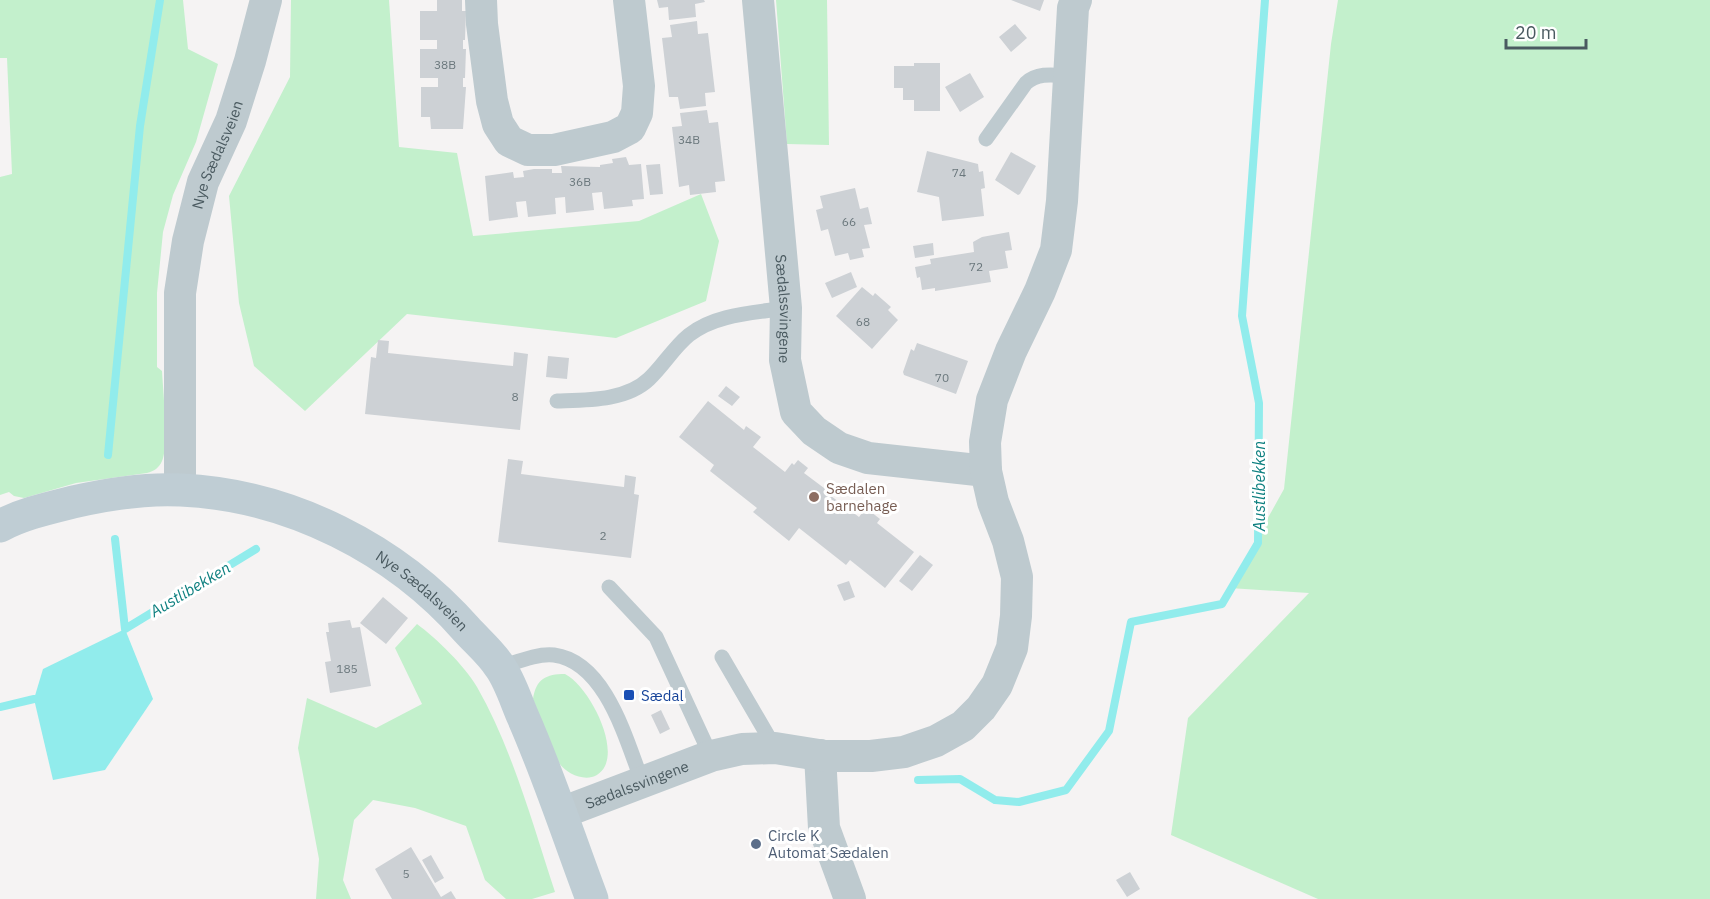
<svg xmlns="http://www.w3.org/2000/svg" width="1710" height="899" font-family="'IBM Plex Sans',sans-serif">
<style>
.green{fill:#c3f0cc}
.water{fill:#91ecec}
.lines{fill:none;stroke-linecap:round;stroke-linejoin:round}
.stream{stroke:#91ecec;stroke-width:8}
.building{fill:#cdd1d5}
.service{stroke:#becacf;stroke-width:15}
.minor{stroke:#becacf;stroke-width:32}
.secondary{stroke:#bfcdd4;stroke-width:33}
.education-dot{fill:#8d6e63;stroke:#fff;stroke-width:2}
.transit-dot{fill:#1a4fb4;stroke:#fff;stroke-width:2}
.service-dot{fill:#5c6f8a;stroke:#fff;stroke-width:2}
.labels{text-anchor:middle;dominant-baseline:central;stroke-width:6;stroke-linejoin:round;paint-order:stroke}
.number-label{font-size:12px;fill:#6b787d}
.street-label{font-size:15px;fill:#4a5a60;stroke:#fff}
.education-label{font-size:15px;fill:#785e54;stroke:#fff;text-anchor:start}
.transit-label{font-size:15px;fill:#164399;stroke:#fff;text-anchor:start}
.service-label{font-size:15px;fill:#4e5e75;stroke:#fff;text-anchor:start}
.water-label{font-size:16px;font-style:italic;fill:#0f8080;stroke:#fff}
</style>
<rect width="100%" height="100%" fill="#f5f3f3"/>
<path class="green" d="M 0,0 L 183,0 L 188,49 L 218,64 L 196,142 L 173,195 L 163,232 L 157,293 L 157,367 L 162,371 C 163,390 169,446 162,461 C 159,468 154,471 147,473 L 76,483 L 24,498 L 14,496 L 9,492 L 0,495 L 0,177 L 12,174 L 7,58 L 0,58 Z
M 291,0 L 389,0 L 399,147 L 457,153 L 473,236 L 639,221 L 701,194 L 719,241 L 706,301 L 616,338 L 407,314 L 305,411 L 254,366 L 239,303 L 229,196 L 290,77 Z
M 776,0 L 827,0 L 829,145 L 787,144 Z
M 1338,0 L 1710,0 L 1710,899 L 1318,899 L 1171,835 L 1188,718 L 1309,593 L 1229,588 L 1284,489 L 1331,44 Z
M 417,624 C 437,639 464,665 477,687 C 512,748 533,825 555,892 L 532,899 L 506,899 L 485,880 L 466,826 L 415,808 L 373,800 L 354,820 L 343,880 L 351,899 L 316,899 L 319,859 L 298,748 L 307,698 L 376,728 L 422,704 L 395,648 Z
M 565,674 C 588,686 617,741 605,766 C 595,786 569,777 559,763 C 549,747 540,717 533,699 C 536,679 546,674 565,674 Z"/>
<path class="water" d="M 125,629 L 153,699 L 105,770 L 53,780 L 34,699 L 43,669 Z"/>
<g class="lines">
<path class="stream" d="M 108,455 L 140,126 L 160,0
M 115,539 L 125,629 L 256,549
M 0,707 L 34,699
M 918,780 L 960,779 L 995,800 L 1019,802 L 1066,790 L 1109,731 L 1131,622 L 1222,604 L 1258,543 L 1259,403 L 1242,316 L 1265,0"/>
</g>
<path class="building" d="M 437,0 L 462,0 L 462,11 L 466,11 L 465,40 L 463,40 L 463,49 L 466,49 L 465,78 L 463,78 L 463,87 L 466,87 L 463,129 L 431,129 L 430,117 L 421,117 L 421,87 L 438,87 L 438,78 L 420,78 L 420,49 L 437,49 L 437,40 L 420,40 L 420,11 L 437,11 Z
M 657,0 L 704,0 L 705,2 L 695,4 L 696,17 L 669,20 L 668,7 L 659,8 Z
M 1011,0 L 1044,0 L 1040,11 Z
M 697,21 L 698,34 L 708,33 L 715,92 L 705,93 L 706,106 L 680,109 L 678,97 L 669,97 L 662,38 L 672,37 L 670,25 Z
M 1015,24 L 1027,38 L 1011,52 L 999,37 Z
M 914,63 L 940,63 L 940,111 L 914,111 L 914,100 L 903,100 L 903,88 L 894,88 L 894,66 L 914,66 Z
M 970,73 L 984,97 L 960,112 L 945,87 Z
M 707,110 L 709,123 L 718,122 L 725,181 L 715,182 L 716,192 L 690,195 L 689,185 L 679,187 L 672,127 L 682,126 L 680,113 Z
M 927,151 L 978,164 L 979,172 L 983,171 L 985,188 L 981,189 L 984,216 L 942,221 L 939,197 L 917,192 Z
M 1011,152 L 1036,166 L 1020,194 L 1018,195 L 995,180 Z
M 626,157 L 629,165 L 641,164 L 644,199 L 632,200 L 633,206 L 604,209 L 602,192 L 592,193 L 594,210 L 566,213 L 565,197 L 555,198 L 556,214 L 528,217 L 526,201 L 516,202 L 518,217 L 489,221 L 485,176 L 513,172 L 514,178 L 524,177 L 523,171 L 534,169 L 552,169 L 552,173 L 562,173 L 561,166 L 600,167 L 600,165 L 613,163 L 612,159 Z
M 660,164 L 663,194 L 650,195 L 646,165 Z
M 855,188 L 860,209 L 868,207 L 872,224 L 864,225 L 870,248 L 862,249 L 864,257 L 850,260 L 848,253 L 835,256 L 828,229 L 821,231 L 816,210 L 823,208 L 820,196 Z
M 1009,232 L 1012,250 L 1005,251 L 1008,268 L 989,271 L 991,282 L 935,291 L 935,288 L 922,290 L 920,277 L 917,278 L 915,267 L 931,264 L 930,259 L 974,252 L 973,242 L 982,237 Z
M 933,243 L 934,255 L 915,258 L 913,246 Z
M 851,272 L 857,287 L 832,298 L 825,283 Z
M 862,287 L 873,296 L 875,293 L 891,307 L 888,310 L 898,320 L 872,349 L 836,316 Z
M 378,340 L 389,341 L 388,353 L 513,366 L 514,352 L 528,354 L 520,430 L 365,414 L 371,357 L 376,358 Z
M 917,343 L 968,361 L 956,394 L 904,375 L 903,372 L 911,349 L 914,351 Z
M 548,356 L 569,358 L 567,379 L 546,377 Z
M 726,386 L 740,397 L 732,406 L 718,396 Z
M 708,401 L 744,430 L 746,426 L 761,437 L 753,447 L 785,472 L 792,463 L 794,465 L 798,460 L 808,468 L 804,473 L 828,491 L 827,493 L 859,517 L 866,508 L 880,519 L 877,523 L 914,552 L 885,588 L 850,560 L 846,565 L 799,528 L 789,541 L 753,512 L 757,508 L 710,471 L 714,465 L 679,437 Z
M 508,459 L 523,461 L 521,474 L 624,487 L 625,475 L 636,477 L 634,494 L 639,495 L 631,558 L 498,542 Z
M 920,555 L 933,565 L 912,591 L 899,581 Z
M 849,581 L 855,597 L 844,601 L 837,585 Z
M 383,597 L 408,618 L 386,644 L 360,623 Z
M 350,620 L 352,628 L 360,627 L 371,686 L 330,693 L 325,662 L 331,661 L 326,632 L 329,632 L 328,623 Z
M 661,710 L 670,729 L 660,734 L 651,715 Z
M 411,847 L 441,897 L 451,891 L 456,899 L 392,899 L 375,869 Z
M 431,855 L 444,878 L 435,883 L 422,860 Z
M 1130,872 L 1140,889 L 1127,897 L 1116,880 Z"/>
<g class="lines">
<path class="service" d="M 986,139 L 1026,83 C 1038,72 1054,75 1070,76
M 557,401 C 587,400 626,401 649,379 C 663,366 674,347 689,335 C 715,314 754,313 786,308
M 609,587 L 656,637 L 711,756
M 722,657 L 775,748
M 501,667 C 517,662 538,653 554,655 C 606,662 626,740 642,781"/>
<g class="minor">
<path d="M 481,0 L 482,24 L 492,101 L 498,124 L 509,141 L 528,150 L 554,150 L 613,137 L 630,128 L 637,113 L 639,86 L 629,0"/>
<path id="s1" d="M 758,0 L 786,308 L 785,360 L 796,412 L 814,431 L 839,448 L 868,458 L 986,471"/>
<path id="s2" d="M 180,489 L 180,293 L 188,241 L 203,182 L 231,121 L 250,61 L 266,0"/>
<path d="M 820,755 L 824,828 L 850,899"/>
<path id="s3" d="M 561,813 L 711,756 L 742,749 L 775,748 L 825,756 L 871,756 L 904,752 L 936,741 L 963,726 L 981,708 L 997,685 L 1012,648 L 1016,616 L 1017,577 L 1008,541 L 993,502 L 986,471 L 985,442 L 992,400 L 1011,351 L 1040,291 L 1056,250 L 1062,201 L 1073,8 L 1076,0"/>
</g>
<path class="secondary" id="s4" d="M 0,526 C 22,514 49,508 73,502 C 108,494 145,488 181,490 C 290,495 396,549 467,630 C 478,642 492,654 500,667 C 510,681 516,701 523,717 C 549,776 569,838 592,899"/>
</g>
<circle class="education-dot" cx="814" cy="497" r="6"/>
<rect class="transit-dot" x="623" y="689" width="12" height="12" rx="3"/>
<circle class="service-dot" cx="756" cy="844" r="6"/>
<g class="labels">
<g class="number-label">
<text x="445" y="64">38B</text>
<text x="689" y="139">34B</text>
<text x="959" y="172">74</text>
<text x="580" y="181">36B</text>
<text x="849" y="221">66</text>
<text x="976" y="266">72</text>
<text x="863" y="321">68</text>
<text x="942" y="377">70</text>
<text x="515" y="396">8</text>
<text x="603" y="535">2</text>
<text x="347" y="668">185</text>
<text x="406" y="873">5</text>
</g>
<g class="street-label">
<text stroke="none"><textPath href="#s2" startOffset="340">Nye Sædalsveien</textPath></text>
<text stroke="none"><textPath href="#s1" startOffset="310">Sædalssvingene</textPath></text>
<text stroke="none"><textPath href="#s4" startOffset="453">Nye Sædalsveien</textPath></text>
<text stroke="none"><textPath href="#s3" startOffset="81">Sædalssvingene</textPath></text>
</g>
<g class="education-label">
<text x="826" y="488">Sædalen<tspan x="826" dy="17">barnehage</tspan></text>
</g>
<g class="transit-label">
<text x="641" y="695">Sædal</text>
</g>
<g class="service-label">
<text x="768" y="835">Circle K<tspan x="768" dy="17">Automat Sædalen</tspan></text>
</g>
<g class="water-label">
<text transform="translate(1259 486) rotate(-90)">Austlibekken</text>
<text transform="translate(190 589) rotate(-31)">Austlibekken</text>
</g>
</g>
<path d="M1506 39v9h80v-9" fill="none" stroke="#4a5a60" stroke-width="3"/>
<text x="1515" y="39" font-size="18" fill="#4a5a60" stroke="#ffffff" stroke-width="4.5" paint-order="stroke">20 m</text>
</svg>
